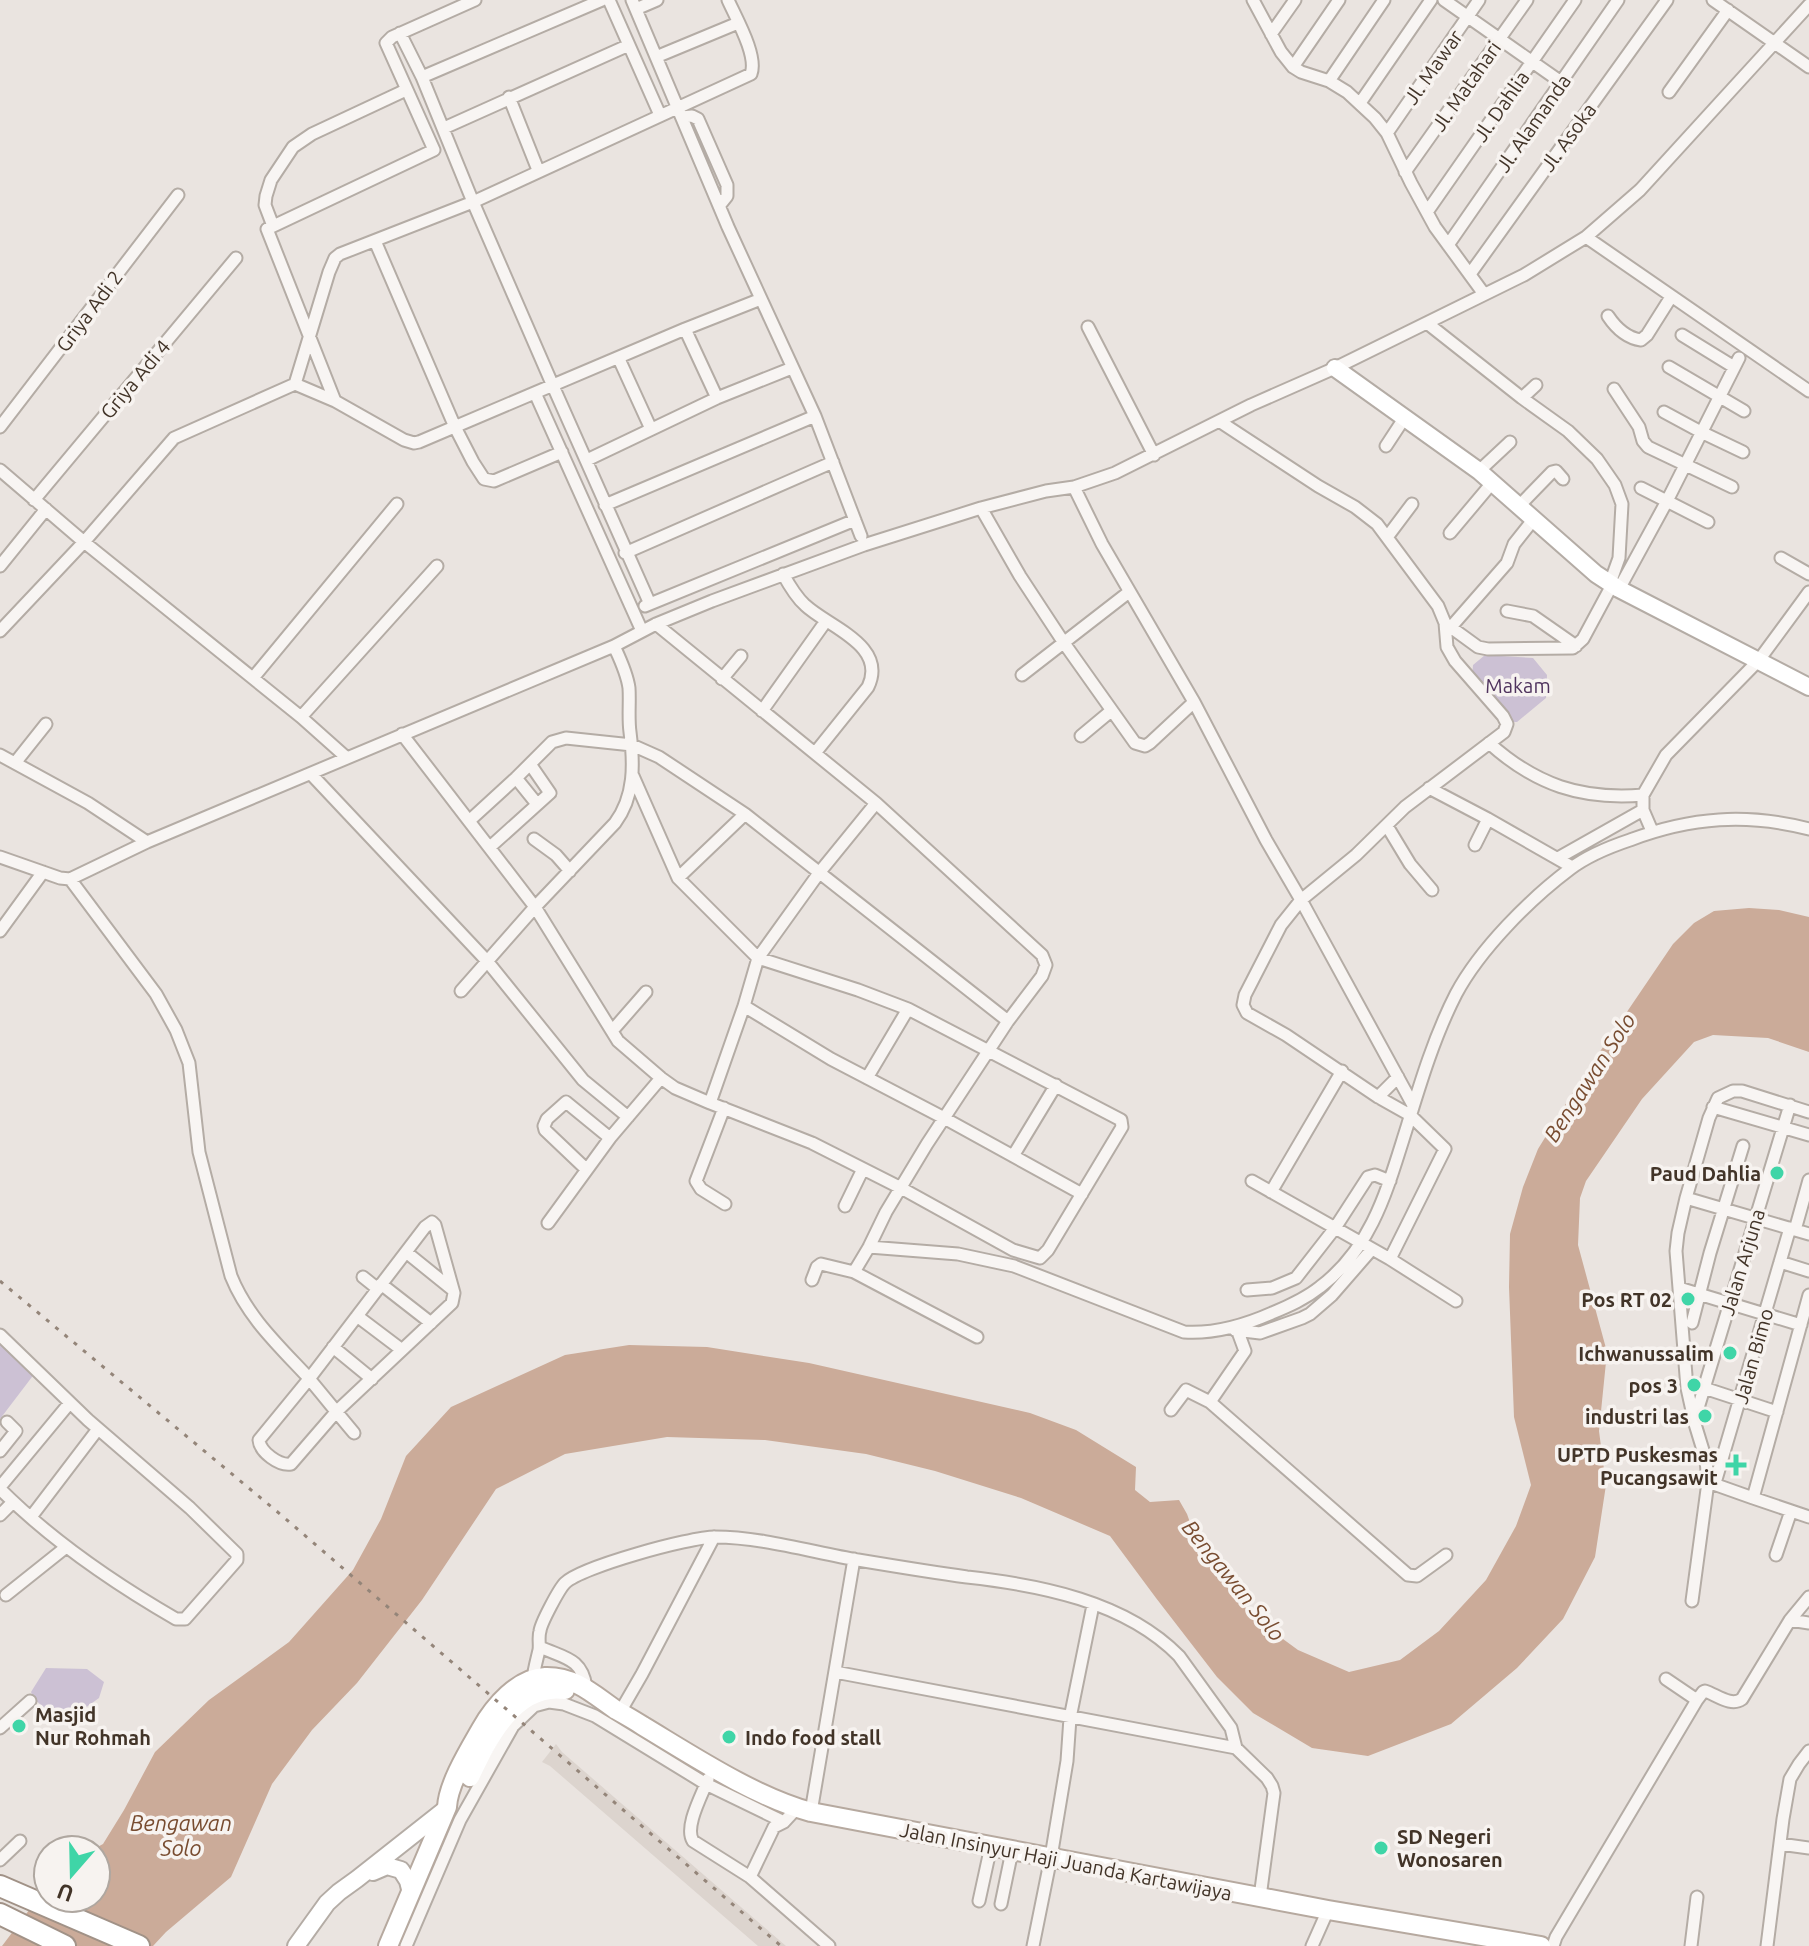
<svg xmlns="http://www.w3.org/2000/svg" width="1809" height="1946" font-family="Ubuntu,sans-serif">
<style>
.built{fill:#dcd4ce}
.green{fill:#ccc1d4}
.water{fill:#cbab99}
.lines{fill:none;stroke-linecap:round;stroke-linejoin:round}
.street-casing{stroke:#b4aca5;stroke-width:15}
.secondary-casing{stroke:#b4aca5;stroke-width:20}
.primary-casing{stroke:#b6a99f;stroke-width:22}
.highway-casing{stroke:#a19287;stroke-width:24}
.street{stroke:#f8f5f3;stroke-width:11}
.secondary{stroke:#fff;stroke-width:16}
.primary{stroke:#fff;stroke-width:18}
.highway{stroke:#fff;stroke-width:20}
.rail{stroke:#948579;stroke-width:3;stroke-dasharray:4 8;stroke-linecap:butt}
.poi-dot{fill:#3fd5a7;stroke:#f7f3f0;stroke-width:3}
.labels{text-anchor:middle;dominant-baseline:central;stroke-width:7;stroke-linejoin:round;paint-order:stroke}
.street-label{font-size:20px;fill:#423428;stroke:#f7f3f0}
.park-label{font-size:20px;fill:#50345e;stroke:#f7f3f0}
.poi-label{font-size:20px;font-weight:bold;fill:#423428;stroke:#f7f3f0;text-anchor:end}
.water-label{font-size:22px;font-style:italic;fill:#784c30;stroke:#f7f3f0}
</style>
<rect width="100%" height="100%" fill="#eae4e0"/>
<path class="built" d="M 556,1744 L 562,1752 L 786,1946 L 758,1946 L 550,1766 L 542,1762 Z"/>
<path class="green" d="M 1485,655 L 1533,658 L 1547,675 L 1546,698 L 1517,722 L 1513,722 L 1472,677 L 1473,665 Z
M 0,1343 L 35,1373 L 0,1419 Z
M 46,1668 L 87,1669 L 104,1682 L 99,1698 L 81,1711 L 70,1708 L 54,1716 L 34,1699 L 31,1692 Z"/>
<path class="water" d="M 1749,908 L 1779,910 L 1809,917 L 1809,1052 L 1768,1038 L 1713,1035 L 1694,1042 L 1642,1099 L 1586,1181 L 1580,1198 L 1578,1245 L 1607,1352 L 1599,1431 L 1606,1485 L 1595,1557 L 1563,1619 L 1517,1668 L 1451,1724 L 1368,1756 L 1312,1748 L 1253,1713 L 1217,1677 L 1156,1598 L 1110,1536 L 1021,1498 L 935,1471 L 866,1454 L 765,1440 L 667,1437 L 565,1454 L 496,1489 L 422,1600 L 357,1683 L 312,1730 L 272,1784 L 231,1877 L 166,1932 L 153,1946 L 2,1946 L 48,1885 L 48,1898 L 96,1898 L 96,1850 L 92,1850 L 103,1844 L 124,1810 L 155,1752 L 209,1700 L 289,1642 L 353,1570 L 381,1519 L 406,1456 L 451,1407 L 565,1355 L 629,1345 L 707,1347 L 809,1363 L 1030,1413 L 1076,1430 L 1136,1467 L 1135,1490 L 1150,1502 L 1179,1500 L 1187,1514 L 1199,1548 L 1233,1595 L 1261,1623 L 1298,1650 L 1349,1672 L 1400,1660 L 1439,1631 L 1486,1580 L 1516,1526 L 1531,1485 L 1514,1417 L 1509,1287 L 1510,1234 L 1523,1187 L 1538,1149 L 1578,1084 L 1673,944 L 1694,923 L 1714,911 Z"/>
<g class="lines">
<defs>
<path id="street" d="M 609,0 L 660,115
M 632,0 L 728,227 L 815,416 L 861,536
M 1253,0 L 1281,52 L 1293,67 L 1301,72 L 1329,81 L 1347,92 L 1375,118 L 1387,133 L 1411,183 L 1435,227 L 1484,294
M 1444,0 L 1561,82
M 1713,0 L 1809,67
M 636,9 L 657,0
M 400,33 L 422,77 L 473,202 L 553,386 L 650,604
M 1271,34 L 1295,0
M 656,57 L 738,23
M 1293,67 L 1339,0
M 422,77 L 602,0
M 1329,81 L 1384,0
M 1669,92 L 1728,10
M 509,97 L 538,170
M 1360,103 L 1431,0
M 682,117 L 692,116 L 698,119 L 727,185 L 727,196 L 719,206
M 444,128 L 629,45
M 1387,133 L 1479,0
M 1405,172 L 1527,0
M 1427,212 L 1575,0
M 273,226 L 265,205 L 266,196 L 271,180 L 293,147 L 312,134 L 406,90
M 1586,237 L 1809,391
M 375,241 L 455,427 L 473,462 L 484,479 L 494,481 L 562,452
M 1448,245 L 1618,0
M 1470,274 L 1667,0
M 1608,316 C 1616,328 1627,338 1641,340 L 1647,335 L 1671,297
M 1427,323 L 1522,398 L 1568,431 L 1597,459 L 1615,485 L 1622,504 L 1619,558 L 1610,583
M 1088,327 L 1154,455
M 685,329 L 717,398
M 1682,335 L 1734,367
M 619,359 L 651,429
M 1669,367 L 1744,411
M 295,384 L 335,401 L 404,440 L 414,443 L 419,442 L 685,329 L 761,299
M 1614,389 L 1639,427 L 1643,441 L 1648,447 L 1732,487
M 535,393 L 642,631
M 1522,398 L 1536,385
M 335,401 L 267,229 L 434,150 L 386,43 L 392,37 L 475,0
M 1664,412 L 1701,432 L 1743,452
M 0,427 L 178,195
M 1386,446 L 1405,417
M 587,460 L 717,398 L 792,368
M 0,470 L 84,542 L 174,438 L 295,384 L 329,272 L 335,258 L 340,254 L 473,202 L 751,74 C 758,56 736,18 728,0
M 1479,471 L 1510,442
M 1074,487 L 1102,544 L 1194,702 L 1266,840 L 1301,900 L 1356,855 L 1405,807 L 1504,732 L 1507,724 L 1503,716 L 1455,661 L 1447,647 L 1445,623 L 1438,606 L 1377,524 L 1355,507 L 1318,486 L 1219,421
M 1641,488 L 1708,522
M 34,500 L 236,258
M 605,505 L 815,416
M 1519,506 L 1552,472 L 1556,471 L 1563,479
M 981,508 L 1020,576 L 1064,643 L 1135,743 L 1145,746 L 1150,743 L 1194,702
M 1450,533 L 1492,483
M 1388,536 L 1412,504
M 625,553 L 833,462
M 1781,558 L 1809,574
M 0,566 L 46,509
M 783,574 C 789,585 796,597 805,605 C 828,627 888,645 868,687 L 815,753
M 1619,589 L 1667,501 L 1739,358
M 645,606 L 855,520
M 1507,611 L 1533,616 L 1576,646
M 1445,623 L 1478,647 L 1488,649 L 1573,648 L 1583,639 L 1612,585
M 656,624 L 876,803 L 1042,955 L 1046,965 L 1042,976 L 1008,1021 L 927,1144 L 886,1212 L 869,1247 L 854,1272 L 977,1337
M 1451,627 L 1507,563 L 1514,544 L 1533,520
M 0,631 L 84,542 L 301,717 L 347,758
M 1022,675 L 1129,592
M 253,678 L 397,504
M 722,679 L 741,656
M 762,711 L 826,621
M 301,717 L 437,566
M 402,734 L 535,907 L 618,1041 L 661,1078 L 675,1088 L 710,1103
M 1081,736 L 1111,711
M 1489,743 C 1536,785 1581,800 1643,795
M 0,755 L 88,803 L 147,842
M 15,763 L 46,724
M 311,774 L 487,961 L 583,1080 L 628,1117
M 633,776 L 678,878 L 758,958 L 858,990 L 908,1009 L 1121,1120 L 1122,1127 L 1048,1250 L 1040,1258 L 1013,1250 L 901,1188 L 812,1143 L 710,1103 L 744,1006 L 758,958 L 819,873 L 876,803
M 516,778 L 537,804
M 1429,788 L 1488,819 L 1572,867
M 469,821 L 516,778 L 552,742 L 566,738 L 632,745 L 659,757 L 745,814 L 1008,1021
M 1387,826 L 1410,864 L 1432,890
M 1652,831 L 1643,810 L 1643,795 L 1666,755 L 1759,660 L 1809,592
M 534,839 L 556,855 L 570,871
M 1475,845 L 1488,819
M 490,847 L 550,793 L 530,764
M 0,857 L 60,878 L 70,879 L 147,842 L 614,646 L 656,624 L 712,601 L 864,545 L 981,508 L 1046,491 L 1074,487 L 1115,473 L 1251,405 L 1335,368 L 1524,275 L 1586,237 L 1640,190 L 1809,5
M 1558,858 L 1643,810
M 678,878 L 745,814
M 70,879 L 156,994 L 176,1030 L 189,1063 L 199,1152 L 231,1276 C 247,1316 277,1344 306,1375 C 322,1394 338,1414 354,1433
M 0,931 L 43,872
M 461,991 L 535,907 L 615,823 C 635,796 634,764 630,732 C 628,718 630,702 629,688 C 627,673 620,659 614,646
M 744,1006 L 831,1059 L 944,1118 L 1082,1194
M 612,1031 L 646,992
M 867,1078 L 908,1009
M 1378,1097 L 1398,1077
M 1713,1107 L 1809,1135
M 724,1108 L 696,1181 L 701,1189 L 725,1204
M 1809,1112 L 1742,1091 L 1733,1091 L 1718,1098 L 1709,1118 L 1686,1198 L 1678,1233 L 1676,1251 L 1687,1388 L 1695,1424 L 1706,1460 L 1708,1482 L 1753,1498 L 1809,1295
M 1013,1156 L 1056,1085
M 586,1169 L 545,1130 L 544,1126 L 547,1119 L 566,1102 L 610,1138
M 1252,1181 L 1390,1259 L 1445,1149 L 1410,1115 L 1378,1097 L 1286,1035 L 1247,1013 L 1243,1005 L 1245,995 L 1281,925 L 1301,900 L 1413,1105
M 1271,1192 L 1342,1071
M 1686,1198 L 1809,1234
M 845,1206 L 863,1169
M 432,1222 L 435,1225 L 454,1293 L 452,1303 L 336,1412 L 291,1464 C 279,1466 260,1452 259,1440 L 309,1379 L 425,1227 Z
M 548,1223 L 610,1138 L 661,1078
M 1795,1230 L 1809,1180
M 869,1247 L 958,1254 L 1014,1266 L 1184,1332 C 1214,1334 1245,1325 1272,1313 C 1289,1306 1305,1299 1320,1287 C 1372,1248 1387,1190 1406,1130 C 1420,1084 1434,1037 1456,994 C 1480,949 1530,899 1570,869 C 1586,857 1612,846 1630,840 C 1691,817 1747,813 1809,829
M 406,1252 L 453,1290
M 1390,1259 L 1456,1301
M 1780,1262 L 1809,1271
M 363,1277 L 378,1289
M 812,1280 L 817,1267 L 821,1264 L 854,1272
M 381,1284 L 431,1323
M 1679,1288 L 1801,1325
M 1247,1290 L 1272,1288 L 1296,1278 L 1335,1228 L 1368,1177 L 1375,1175 L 1390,1181
M 357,1316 L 402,1350
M 1692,1323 L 1710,1253 L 1743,1146
M 1235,1330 L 1260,1333 L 1302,1318 L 1310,1314 L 1332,1295 L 1372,1249
M 1238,1332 L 1245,1351 L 1210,1402 L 1408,1575 L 1417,1576 L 1446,1555
M 0,1335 L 88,1420 L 190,1508 L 237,1554 L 237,1560 L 185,1619 L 176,1619 C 112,1582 52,1541 0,1489
M 333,1347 L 372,1379
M 1704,1388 L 1777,1412
M 1171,1410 L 1186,1390 L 1210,1402
M 1695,1418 L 1790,1105
M 0,1451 L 16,1431 L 7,1422
M 1715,1483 L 1790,1228
M 0,1487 L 68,1405
M 1753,1498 L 1809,1517
M 0,1515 L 13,1502
M 31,1517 L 98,1429
M 1776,1555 L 1791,1511
M 6,1595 L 65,1548
M 1692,1601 L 1708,1482
M 1790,1620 L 1809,1623
M 540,1647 C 564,1658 582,1658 586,1687
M 835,1672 L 1236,1748
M 533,1679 C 534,1669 537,1659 539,1650 C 540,1644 538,1637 540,1631 C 541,1623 559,1589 565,1583 C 581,1567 690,1537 715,1537 C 761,1537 812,1552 858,1560 C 894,1566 930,1572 967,1577 C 1039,1585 1125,1601 1179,1656 L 1231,1728 L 1236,1748 L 1267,1778 L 1272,1786 L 1274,1793 L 1260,1897
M 1697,1700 L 1703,1692 L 1705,1691 C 1717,1695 1731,1707 1742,1699 L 1790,1620 L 1809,1597
M 620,1712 L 642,1674 L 714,1537
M 0,1728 L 30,1701
M 708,1779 C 702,1795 684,1827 693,1841 L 750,1877
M 797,1808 L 784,1822 L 774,1827 L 750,1877 L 829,1946
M 811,1812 L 854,1559
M 1780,1844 L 1809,1848
M 0,1860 L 20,1841
M 979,1901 L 991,1846
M 1001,1904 L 1012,1851
M 406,1946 L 460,1820 L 513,1726 L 534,1706 L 549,1702 L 564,1704 L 595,1716 L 706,1784 L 784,1822
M 1033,1946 L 1051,1857 L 1067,1761 L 1070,1718 L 1093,1605
M 1312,1946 L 1328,1910
M 1553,1946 L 1556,1937 L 1697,1700 L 1666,1679
M 1691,1946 L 1697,1897
M 1767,1946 L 1783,1819 L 1790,1779 L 1799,1764 L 1809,1751"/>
<path id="secondary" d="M 1335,368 L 1479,471 L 1596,574 L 1619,589 L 1809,687
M 373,1872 L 387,1866 L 401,1870 L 408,1881 L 411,1893
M 296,1946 L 327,1903 L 339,1892 L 357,1879 L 447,1808"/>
<path id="primary" d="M 470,1777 C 488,1739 515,1683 565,1690
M 388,1946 L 447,1807 C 448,1784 469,1750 481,1729 C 494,1706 518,1678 545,1677 C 575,1676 594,1695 616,1710 C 625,1715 634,1720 643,1726 C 693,1756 755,1797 811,1812 L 1328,1910 L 1541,1946"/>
<path id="highway" d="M 0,1886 L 139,1946
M 0,1914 L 65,1946"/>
</defs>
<use href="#street" class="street-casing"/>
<use href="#secondary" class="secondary-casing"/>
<use href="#primary" class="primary-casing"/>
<use href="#highway" class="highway-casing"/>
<use href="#street" class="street"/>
<use href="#secondary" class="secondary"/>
<use href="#primary" class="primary"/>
<use href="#highway" class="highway"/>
<path class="rail" d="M 0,1281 L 280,1514 L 781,1946"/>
</g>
<g class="poi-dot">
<circle cx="1777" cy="1173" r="8"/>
<circle cx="1688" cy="1299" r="8"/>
<circle cx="1730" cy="1353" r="8"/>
<circle cx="1694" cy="1385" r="8"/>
<circle cx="1705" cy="1416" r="8"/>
<path d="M1732 1453h8v8h8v8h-8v8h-8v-8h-8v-8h8z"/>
<circle cx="19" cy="1726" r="8"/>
<circle cx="729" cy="1737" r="8"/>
<circle cx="1381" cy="1848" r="8"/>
</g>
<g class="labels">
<g class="street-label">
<text transform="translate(1433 67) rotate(-55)">Jl. Mawar</text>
<text transform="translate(1466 86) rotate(-55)">Jl. Matahari</text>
<text transform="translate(1501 106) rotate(-55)">Jl. Dahlia</text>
<text transform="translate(1533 123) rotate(-55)">Jl. Alamanda</text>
<text transform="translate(1568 137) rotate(-54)">Jl. Asoka</text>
<text transform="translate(89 311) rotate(-53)">Griya Adi 2</text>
<text transform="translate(135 379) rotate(-50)">Griya Adi 4</text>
<text transform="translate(1742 1262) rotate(-73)">Jalan Arjuna</text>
<text transform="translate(1753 1356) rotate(-74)">Jalan Bimo</text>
<text transform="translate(1066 1861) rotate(11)">Jalan Insinyur Haji Juanda Kartawijaya</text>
</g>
<g class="park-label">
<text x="1518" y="685">Makam</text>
</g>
<g class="poi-label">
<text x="1761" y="1173">Paud Dahlia</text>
<text x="1672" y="1299">Pos RT 02</text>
<text x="1714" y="1353">Ichwanussalim</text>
<text x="1678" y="1385">pos 3</text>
<text x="1689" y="1416">industri las</text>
<text x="1718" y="1454">UPTD Puskesmas<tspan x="1718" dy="23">Pucangsawit</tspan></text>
<text x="35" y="1714" text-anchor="start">Masjid<tspan x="35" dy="23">Nur Rohmah</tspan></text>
<text x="745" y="1737" text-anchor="start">Indo food stall</text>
<text x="1397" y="1836" text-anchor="start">SD Negeri<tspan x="1397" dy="23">Wonosaren</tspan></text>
</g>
<g class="water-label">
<text transform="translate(1589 1077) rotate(-57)">Bengawan Solo</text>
<text transform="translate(1234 1580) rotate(51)">Bengawan Solo</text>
<text x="181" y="1822">Bengawan<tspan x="181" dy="25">Solo</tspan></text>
</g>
</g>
<g transform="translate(72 1874) rotate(200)"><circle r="38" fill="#f7f3f0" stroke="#afa7a0" stroke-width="2"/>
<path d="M0-6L14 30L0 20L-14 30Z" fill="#3fd5a7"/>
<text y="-12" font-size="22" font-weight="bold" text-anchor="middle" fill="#423428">U</text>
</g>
</svg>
